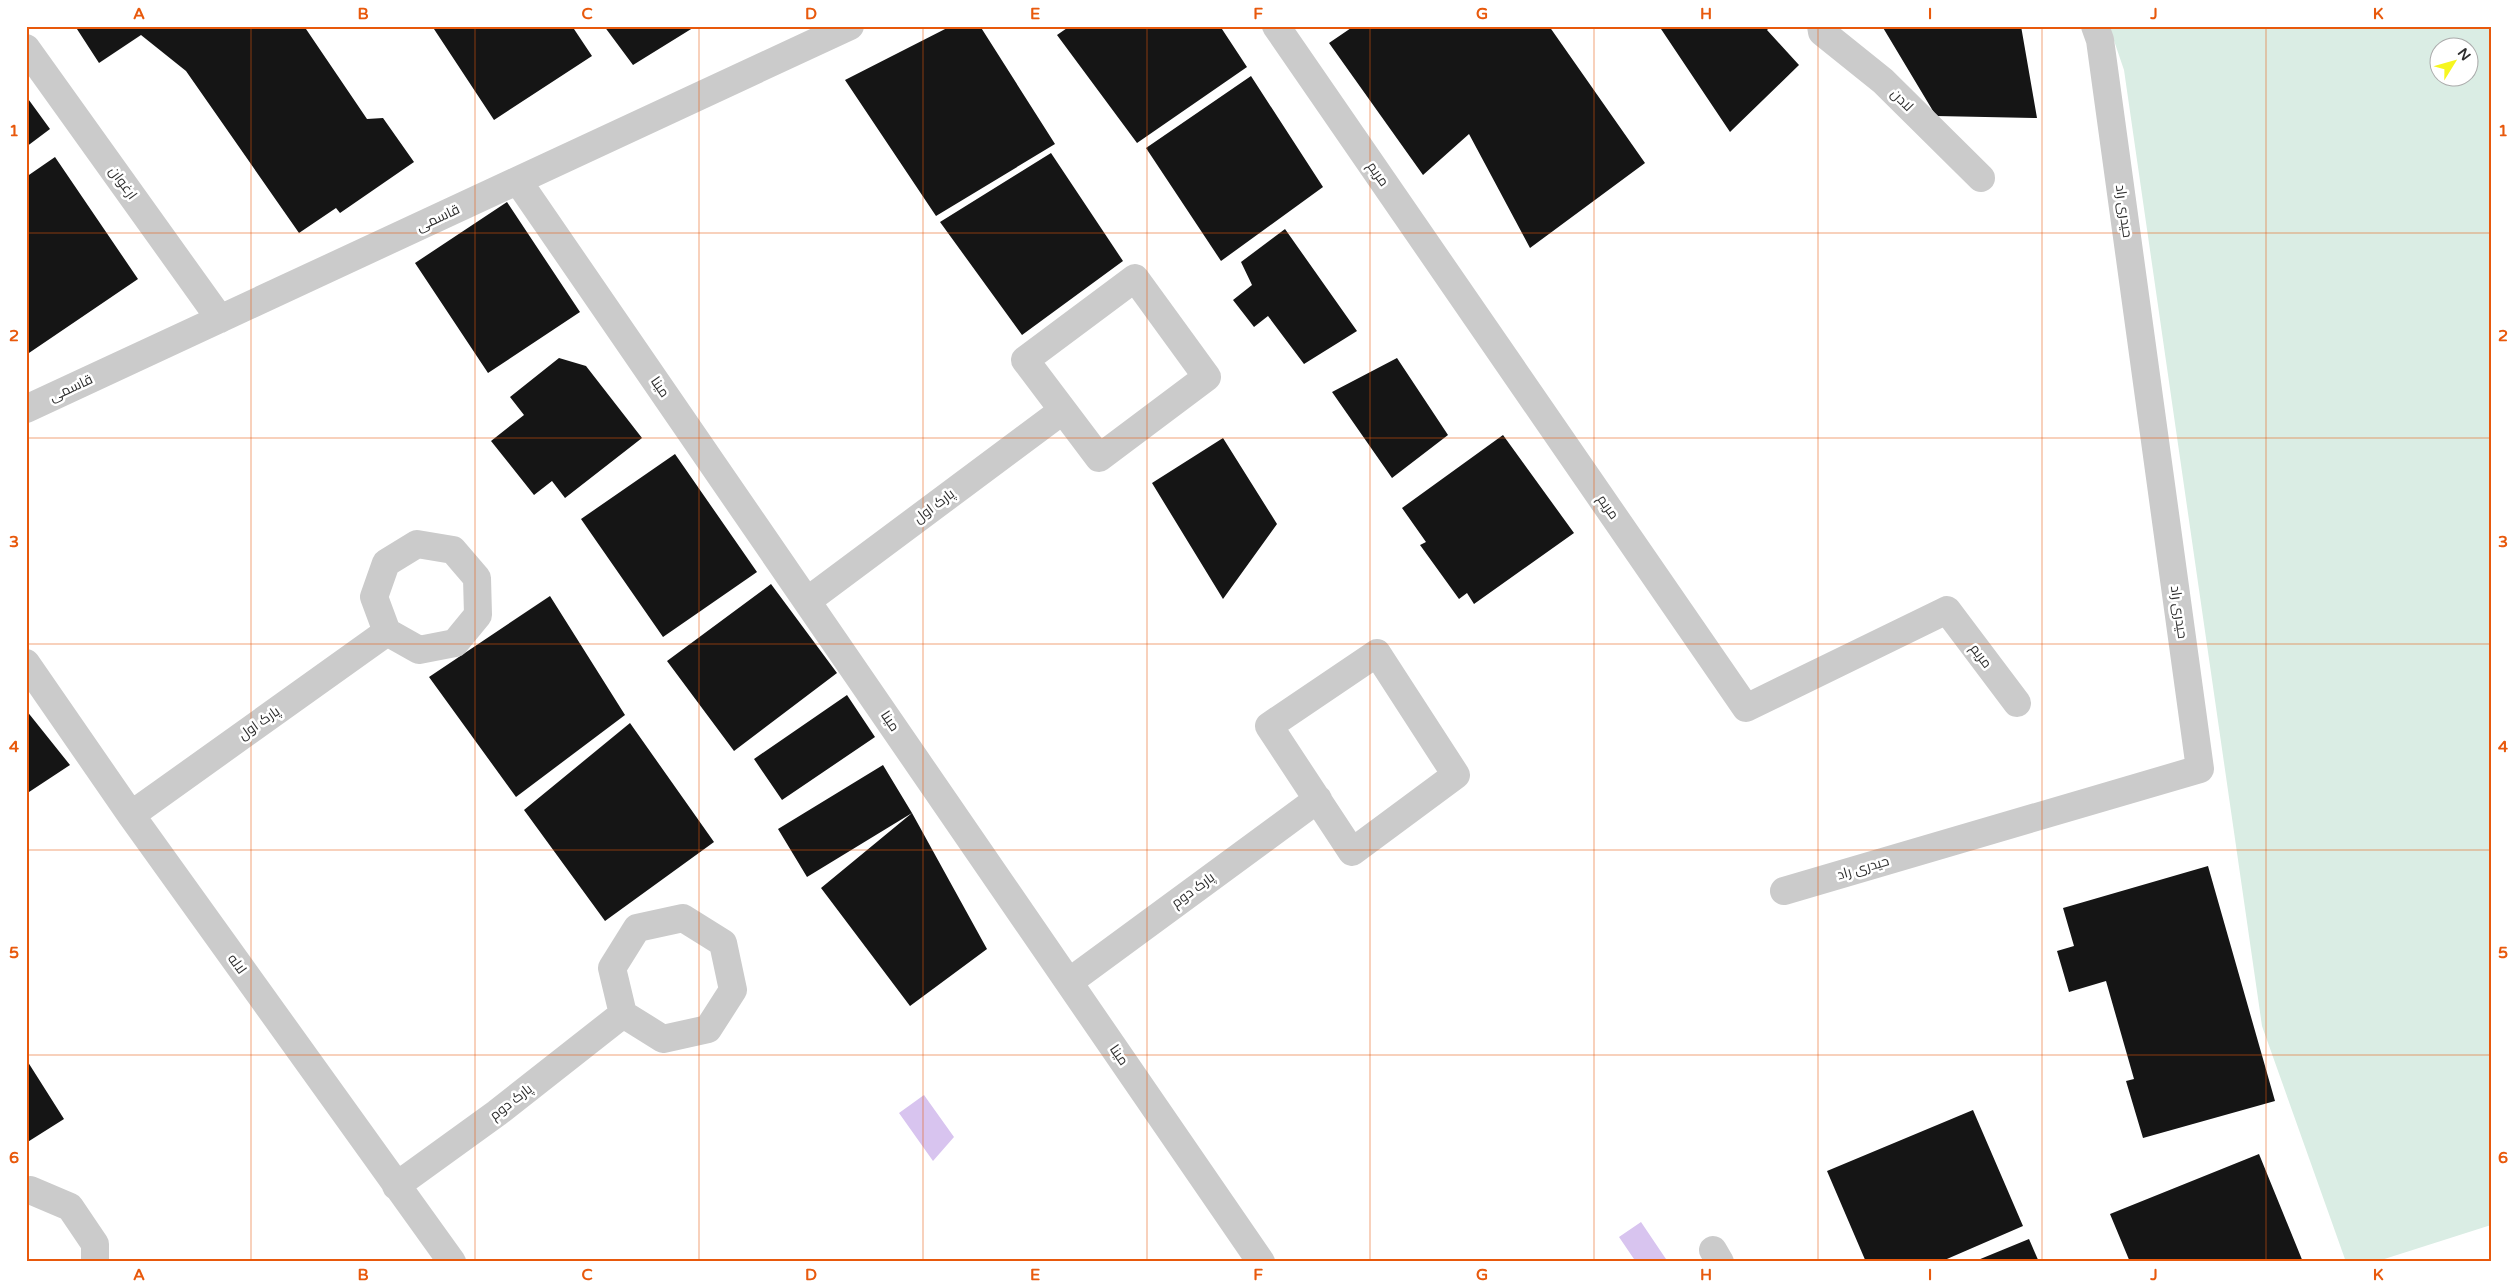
<svg xmlns="http://www.w3.org/2000/svg" width="2517" height="1288" font-family="'Varela Round',Cairo,sans-serif">
<style>
.green{fill:#daede4;fill-rule:evenodd}
.water{fill:#d8c4ef}
.building{fill:#151515}
.lines{fill:none;stroke-linecap:round;stroke-linejoin:round}
.street{stroke:#cbcbcb;stroke-width:28}
.grid{fill:none;stroke:#e8590c;stroke-width:1;stroke-opacity:0.55}
.labels{text-anchor:middle;dominant-baseline:central;stroke-width:5;stroke-linejoin:round;paint-order:stroke}
.street-label{font-size:14px;fill:#2e2e2e;stroke:#fff}
.neatline{fill:none;stroke:#e8590c;stroke-width:2}
.grid-label{font-size:16px;text-anchor:middle;font-weight:bold;fill:#e8590c}
</style>
<rect width="100%" height="100%" fill="#fff"/>
<path class="green" d="M 2109,26 L 2491,26 L 2491,1225 L 2375,1262 L 2346,1262 L 2262,1026 L 2124,70 ZM 2440,48 L 2470,48 L 2470,78 L 2440,78 Z"/>
<path class="water" d="M 924,1095 L 954,1137 L 933,1161 L 899,1113 Z
M 1641,1222 L 1668,1262 L 1636,1262 L 1619,1237 Z"/>
<path class="building" d="M 75,26 L 309,26 L 306,29 L 367,119 L 383,118 L 414,162 L 340,213 L 336,208 L 299,233 L 186,71 L 141,35 L 99,63 Z
M 432,26 L 572,26 L 592,56 L 494,120 Z
M 604,26 L 696,26 L 633,65 Z
M 951,26 L 980,26 L 1055,144 L 936,216 L 845,80 Z
M 1070,26 L 1220,26 L 1247,67 L 1137,143 L 1057,35 Z
M 1354,26 L 1549,26 L 1645,163 L 1530,248 L 1469,134 L 1423,175 L 1329,43 Z
M 1659,26 L 1771,26 L 1767,30 L 1799,65 L 1730,132 Z
M 1882,26 L 2021,26 L 2037,118 L 1936,116 Z
M 1251,76 L 1323,187 L 1221,261 L 1146,148 Z
M 26,96 L 50,129 L 26,147 Z
M 1051,153 L 1123,261 L 1022,335 L 940,222 Z
M 55,157 L 138,279 L 26,355 L 26,177 Z
M 507,202 L 580,312 L 488,373 L 415,263 Z
M 1285,229 L 1357,331 L 1304,364 L 1268,316 L 1254,327 L 1233,300 L 1252,285 L 1241,262 Z
M 559,358 L 586,366 L 642,438 L 565,498 L 552,481 L 534,495 L 491,441 L 524,415 L 510,397 Z
M 1397,358 L 1448,435 L 1392,478 L 1332,392 Z
M 1503,435 L 1574,533 L 1474,604 L 1467,593 L 1459,599 L 1420,545 L 1426,542 L 1402,508 Z
M 1223,438 L 1277,524 L 1223,599 L 1152,483 Z
M 675,454 L 757,572 L 663,637 L 581,519 Z
M 771,584 L 837,673 L 734,751 L 667,661 Z
M 550,596 L 625,715 L 516,797 L 429,677 Z
M 847,695 L 875,737 L 782,800 L 754,759 Z
M 26,710 L 70,765 L 26,794 Z
M 630,723 L 714,842 L 605,921 L 524,810 Z
M 883,765 L 912,813 L 807,877 L 778,829 Z
M 912,813 L 987,949 L 910,1006 L 821,888 Z
M 2208,866 L 2275,1101 L 2143,1138 L 2126,1081 L 2134,1079 L 2106,981 L 2069,992 L 2057,951 L 2074,946 L 2063,908 Z
M 26,1059 L 64,1119 L 26,1143 Z
M 1973,1110 L 2023,1226 L 1940,1262 L 1866,1262 L 1827,1171 Z
M 2259,1154 L 2303,1262 L 2130,1262 L 2110,1214 Z
M 2029,1239 L 2039,1262 L 1973,1262 Z"/>
<g class="lines">
<path class="street" d="M 1276,26 L 1746,708 L 1947,610 L 2017,703
M 1821,26 L 1822,32 L 1883,81 L 1981,178
M 26,48 L 220,319
M 518,181 L 1261,1262
M 1135,278 L 1207,377 L 1099,458 L 1025,360 Z
M 26,409 L 850,26
M 417,544 L 453,550 L 477,578 L 478,615 L 455,643 L 419,650 L 387,632 L 374,597 L 386,563 Z
M 807,601 L 1062,411
M 1377,653 L 1456,775 L 1352,852 L 1269,726 Z
M 26,663 L 131,815 L 452,1262
M 131,815 L 387,632
M 1784,891 L 2200,769 L 2100,40 L 2095,26
M 683,918 L 723,943 L 733,990 L 708,1029 L 663,1039 L 623,1014 L 612,968 L 637,928 Z
M 1069,982 L 1318,799
M 396,1186 L 497,1113 L 623,1014
M 26,1191 L 30,1190 L 70,1207 L 95,1244 L 95,1262
M 1713,1250 L 1720,1262"/>
</g>
<path class="grid" d="M 251,26 L 251,1262M 475,26 L 475,1262M 699,26 L 699,1262M 923,26 L 923,1262M 1147,26 L 1147,1262M 1370,26 L 1370,1262M 1594,26 L 1594,1262M 1818,26 L 1818,1262M 2042,26 L 2042,1262M 2266,26 L 2266,1262M 26,233 L 2491,233M 26,438 L 2491,438M 26,644 L 2491,644M 26,850 L 2491,850M 26,1055 L 2491,1055"/>
<g class="labels">
<g class="street-label">
<text transform="translate(1902 100) rotate(45)">لادن</text>
<text transform="translate(1378 174) rotate(55)">مریم</text>
<text transform="translate(123 183) rotate(54)">ارغوان</text>
<text transform="translate(2124 211) rotate(82)">حیدری راد</text>
<text transform="translate(438 218) rotate(-25)">قاسمی</text>
<text transform="translate(660 387) rotate(55)">مینا</text>
<text transform="translate(71 388) rotate(-25)">قاسمی</text>
<text transform="translate(934 506) rotate(-37)">پارک اول</text>
<text transform="translate(1608 507) rotate(55)">مریم</text>
<text transform="translate(2179 612) rotate(82)">حیدری راد</text>
<text transform="translate(1981 656) rotate(53)">مریم</text>
<text transform="translate(890 721) rotate(56)">مینا</text>
<text transform="translate(259 723) rotate(-35)">پارک اول</text>
<text transform="translate(1863 868) rotate(-16)">حیدری راد</text>
<text transform="translate(1193 890) rotate(-36)">پارک دوم</text>
<text transform="translate(237 964) rotate(54)">لاله</text>
<text transform="translate(1119 1055) rotate(55)">مینا</text>
<text transform="translate(511 1102) rotate(-38)">پارک دوم</text>
</g>
</g>
<rect width="2517" height="1288" fill="none" stroke="#ffffff" stroke-width="55"/>
<g transform="translate(2454 62) rotate(53)"><circle r="24" fill="#ffffff" stroke="#ababab"/>
<path d="M0-4L9 19L0 12L-9 19Z" fill="#f6f61f"/>
<text y="-8" font-size="14" font-weight="bold" text-anchor="middle" fill="#2e2e2e">N</text>
</g>
<rect x="28" y="28" width="2462" height="1232" class="neatline"/>
<g class="grid-label">
<text x="139" y="19">A</text>
<text x="363" y="19">B</text>
<text x="587" y="19">C</text>
<text x="811" y="19">D</text>
<text x="1035" y="19">E</text>
<text x="1258" y="19">F</text>
<text x="1482" y="19">G</text>
<text x="1706" y="19">H</text>
<text x="1930" y="19">I</text>
<text x="2154" y="19">J</text>
<text x="2378" y="19">K</text>
<text x="14" y="136">1</text>
<text x="2503" y="136">1</text>
<text x="14" y="341">2</text>
<text x="2503" y="341">2</text>
<text x="14" y="547">3</text>
<text x="2503" y="547">3</text>
<text x="14" y="752">4</text>
<text x="2503" y="752">4</text>
<text x="14" y="958">5</text>
<text x="2503" y="958">5</text>
<text x="14" y="1163">6</text>
<text x="2503" y="1163">6</text>
<text x="139" y="1280">A</text>
<text x="363" y="1280">B</text>
<text x="587" y="1280">C</text>
<text x="811" y="1280">D</text>
<text x="1035" y="1280">E</text>
<text x="1258" y="1280">F</text>
<text x="1482" y="1280">G</text>
<text x="1706" y="1280">H</text>
<text x="1930" y="1280">I</text>
<text x="2154" y="1280">J</text>
<text x="2378" y="1280">K</text>
</g>
</svg>
